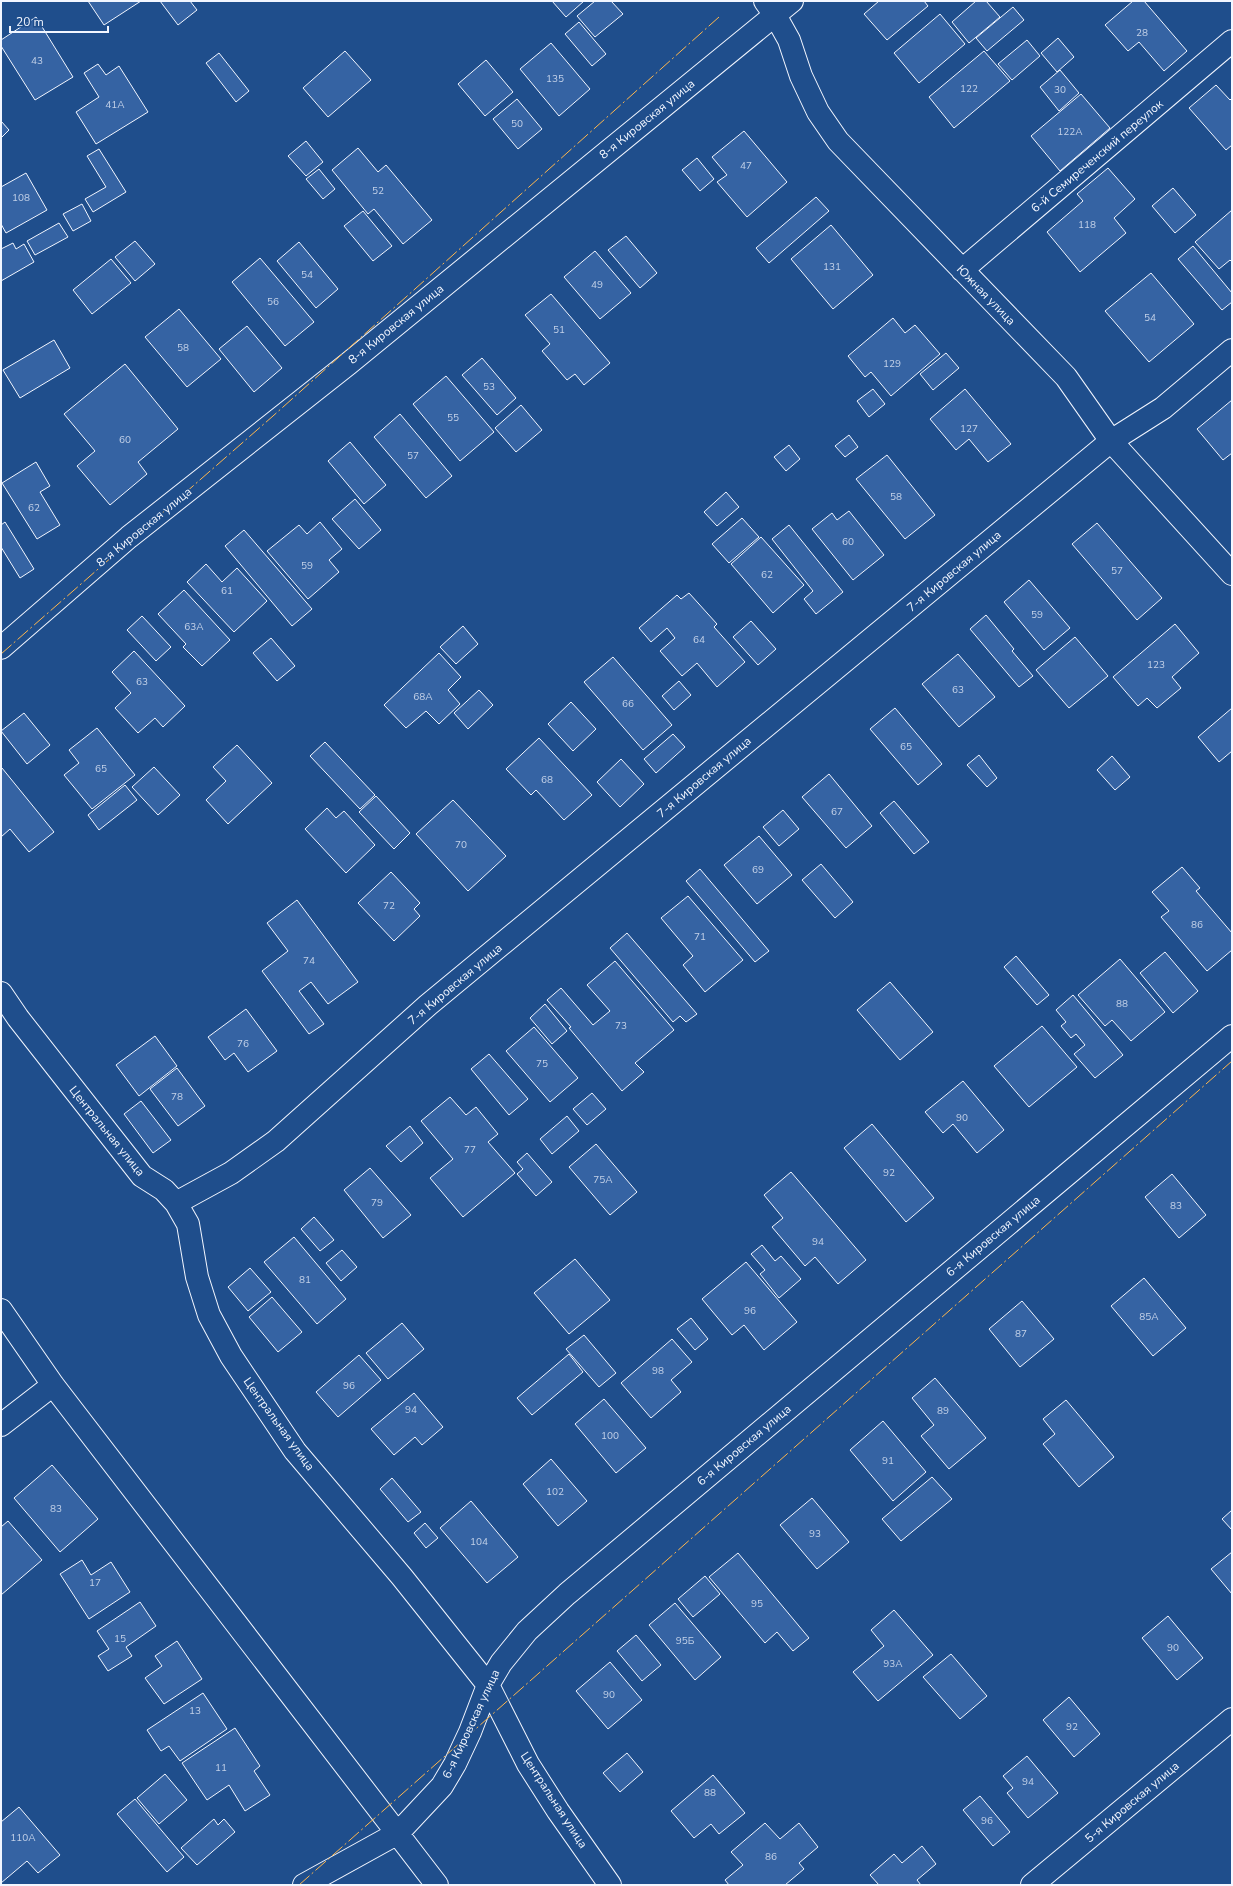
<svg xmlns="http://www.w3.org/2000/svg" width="1233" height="1886" font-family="'Nunito Sans',sans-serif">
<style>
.building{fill:#3563a3;stroke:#f2f6ff}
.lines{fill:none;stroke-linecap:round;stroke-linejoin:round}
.street-casing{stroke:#f2f6ff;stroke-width:24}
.primary-casing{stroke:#f2f6ff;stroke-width:24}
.street{stroke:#1f4e8c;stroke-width:22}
.primary{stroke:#1f4e8c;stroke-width:22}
.power{stroke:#ffb74d;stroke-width:1;stroke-dasharray:14 3 2 3;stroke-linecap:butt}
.labels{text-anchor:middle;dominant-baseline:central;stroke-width:3;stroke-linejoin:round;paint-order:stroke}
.number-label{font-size:10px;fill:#c3d1e8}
.street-label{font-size:12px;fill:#f2f6ff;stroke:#1f4e8c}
</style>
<rect width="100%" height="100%" fill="#1f4e8c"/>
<path class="building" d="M 88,1 L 141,1 L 104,25 Z
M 160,1 L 190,1 L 197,10 L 178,25 Z
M 552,1 L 584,1 L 566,17 Z
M 595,1 L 611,1 L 623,14 L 595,37 L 577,16 Z
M 879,1 L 924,1 L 928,6 L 887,40 L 864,14 Z
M 976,1 L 986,1 L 1000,17 L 969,43 L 952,22 Z
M 1133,1 L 1144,1 L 1187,51 L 1164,71 L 1139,42 L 1128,51 L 1105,25 Z
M 1013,7 L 1024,20 L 987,51 L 976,38 Z
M 940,14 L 965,44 L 919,83 L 894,53 Z
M 36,17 L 73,77 L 35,100 L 1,46 L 1,40 Z
M 579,22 L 606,54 L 592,66 L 565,34 Z
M 1058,38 L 1074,57 L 1057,72 L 1041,53 Z
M 1027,40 L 1040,56 L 1012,80 L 998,64 Z
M 551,43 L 590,89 L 559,116 L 520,69 Z
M 345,51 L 371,80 L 328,117 L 303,88 Z
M 984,51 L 1010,81 L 954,128 L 929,97 Z
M 219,53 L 249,91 L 236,102 L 206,63 Z
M 486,60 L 513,92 L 485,116 L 458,84 Z
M 98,64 L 106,75 L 119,66 L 148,112 L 96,144 L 76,112 L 99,97 L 84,73 Z
M 1060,70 L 1079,93 L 1059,111 L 1040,87 Z
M 1216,85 L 1230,100 L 1232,98 L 1232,145 L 1226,150 L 1189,108 Z
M 1081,94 L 1110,128 L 1060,171 L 1031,136 Z
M 517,99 L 542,129 L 518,149 L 493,119 Z
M 1,121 L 9,130 L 1,138 Z
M 744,131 L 787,182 L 747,217 L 717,182 L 727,175 L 712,157 Z
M 306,141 L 323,162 L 306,176 L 288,156 Z
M 358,148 L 378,172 L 386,165 L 432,220 L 403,244 L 374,209 L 368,214 L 332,170 Z
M 99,149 L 126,192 L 93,212 L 85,199 L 106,187 L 87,156 Z
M 697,158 L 714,179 L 700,191 L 682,170 Z
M 1108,168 L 1135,199 L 1114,218 L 1126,233 L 1080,272 L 1047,232 L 1083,201 L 1077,194 Z
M 319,169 L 335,189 L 323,199 L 306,179 Z
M 26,173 L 47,210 L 6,233 L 1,224 L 1,187 Z
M 1173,188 L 1196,215 L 1175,233 L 1152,206 Z
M 816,197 L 829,211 L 769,263 L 756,248 Z
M 82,204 L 91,221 L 73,231 L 63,214 Z
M 1232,210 L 1232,262 L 1230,260 L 1219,269 L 1195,242 Z
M 363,211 L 392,246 L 373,261 L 344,226 Z
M 59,223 L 68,237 L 35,255 L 27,241 Z
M 831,225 L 873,275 L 833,309 L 791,259 Z
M 626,236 L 657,273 L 640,288 L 608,250 Z
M 135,241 L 155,264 L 135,281 L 115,257 Z
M 299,242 L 338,289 L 316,308 L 277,261 Z
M 13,243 L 16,249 L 24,244 L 34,262 L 1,281 L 1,249 Z
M 1193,246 L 1232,293 L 1232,302 L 1222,310 L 1178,259 Z
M 595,251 L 631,293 L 600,319 L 564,277 Z
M 260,258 L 314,322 L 285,346 L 232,282 Z
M 111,259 L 131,283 L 92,314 L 73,290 Z
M 1151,273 L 1194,324 L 1149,362 L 1105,311 Z
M 551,294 L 610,363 L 584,385 L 575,374 L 567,380 L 542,351 L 550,344 L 525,315 Z
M 179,309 L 221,359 L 187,387 L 145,337 Z
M 893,318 L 905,333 L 915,325 L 940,354 L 891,396 L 871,372 L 865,377 L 848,356 Z
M 247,326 L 282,368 L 254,392 L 219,349 Z
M 54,340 L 70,368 L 20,398 L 3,370 Z
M 946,353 L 959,368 L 933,390 L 920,374 Z
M 482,358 L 516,398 L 497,415 L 462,375 Z
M 125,364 L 178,429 L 138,462 L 147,474 L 110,505 L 77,466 L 95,451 L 64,414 Z
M 446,376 L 494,432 L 460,461 L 413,404 Z
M 873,389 L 885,404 L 869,417 L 857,401 Z
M 965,389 L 1011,444 L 988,462 L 969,439 L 956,450 L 930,419 Z
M 1232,400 L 1232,453 L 1223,460 L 1197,429 Z
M 521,405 L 542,430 L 516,452 L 495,428 Z
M 400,414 L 452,476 L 426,498 L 374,437 Z
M 849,435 L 858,447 L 845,457 L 835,446 Z
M 350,442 L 386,485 L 364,504 L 328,461 Z
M 789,445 L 800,459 L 786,471 L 774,457 Z
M 887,455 L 935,515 L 905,539 L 856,479 Z
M 36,462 L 50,486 L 40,492 L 60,525 L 37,539 L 2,483 Z
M 726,492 L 739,507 L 717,526 L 704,512 Z
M 355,499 L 381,530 L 359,549 L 332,519 Z
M 849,511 L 884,555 L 853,580 L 812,529 L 832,513 L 837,520 Z
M 742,518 L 759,537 L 729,563 L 712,544 Z
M 5,522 L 34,569 L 20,578 L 1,547 L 1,525 Z
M 320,522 L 342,549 L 329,560 L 339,572 L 308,599 L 267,551 L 299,525 L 307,534 Z
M 1097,523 L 1162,598 L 1137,620 L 1072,544 Z
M 789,525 L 843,592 L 816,614 L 804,599 L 813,591 L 772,539 Z
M 244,530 L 312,609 L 292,626 L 225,546 Z
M 761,537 L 804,585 L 773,613 L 731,564 Z
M 206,564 L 222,582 L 237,568 L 267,601 L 234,632 L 187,582 Z
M 1029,580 L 1070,628 L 1044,650 L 1004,602 Z
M 184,590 L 230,640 L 202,666 L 183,647 L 186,644 L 158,614 Z
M 689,593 L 717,624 L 714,627 L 745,662 L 717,687 L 697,663 L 682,676 L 660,651 L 675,638 L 667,628 L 651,642 L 639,628 L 677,595 L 681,599 Z
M 986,615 L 1014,649 L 1012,651 L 1033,676 L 1019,687 L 970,629 Z
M 142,616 L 171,647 L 156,661 L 127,630 Z
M 751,621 L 776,649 L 758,665 L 733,637 Z
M 1175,624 L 1199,653 L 1172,677 L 1181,688 L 1157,708 L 1147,698 L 1138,706 L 1113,677 Z
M 463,626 L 478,644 L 456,664 L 440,647 Z
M 1075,637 L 1108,676 L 1069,708 L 1036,670 Z
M 271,638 L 295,666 L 277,681 L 253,653 Z
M 134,651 L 185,706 L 163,727 L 155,718 L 138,733 L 115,708 L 131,693 L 112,672 Z
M 439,653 L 461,677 L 448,690 L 460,704 L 439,724 L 426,711 L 406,728 L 384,705 Z
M 958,654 L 995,697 L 959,727 L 922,684 Z
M 613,657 L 672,725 L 643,750 L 584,682 Z
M 679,681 L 691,695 L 674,710 L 662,696 Z
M 479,690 L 493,705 L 468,729 L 454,713 Z
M 571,702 L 596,729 L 573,751 L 548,724 Z
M 895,708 L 942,764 L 918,785 L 870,729 Z
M 1232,708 L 1232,751 L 1219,762 L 1198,737 Z
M 24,713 L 50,745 L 27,764 L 1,731 Z
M 97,728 L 135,775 L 92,809 L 64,775 L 79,763 L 69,750 Z
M 673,734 L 685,747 L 656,773 L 644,759 Z
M 539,738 L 592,795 L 564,820 L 536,790 L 531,795 L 506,769 Z
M 325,742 L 375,795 L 360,809 L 310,756 Z
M 237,745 L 272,783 L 228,824 L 206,800 L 226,781 L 213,767 Z
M 979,755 L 997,778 L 987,787 L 967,765 Z
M 1112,756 L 1130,777 L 1115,790 L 1097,770 Z
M 621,759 L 644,784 L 620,807 L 597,782 Z
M 154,767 L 180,795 L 158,815 L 132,787 Z
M 2,768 L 54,832 L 29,852 L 10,829 L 1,837 L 1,769 Z
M 829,774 L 872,826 L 846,848 L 802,797 Z
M 125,785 L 137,800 L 99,830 L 88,815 Z
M 376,796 L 410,833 L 394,849 L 359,812 Z
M 453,800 L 506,856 L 468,891 L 416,834 Z
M 894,801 L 929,842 L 914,854 L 880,813 Z
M 327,808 L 336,818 L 344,811 L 375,845 L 346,873 L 305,829 Z
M 783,810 L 799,829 L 779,846 L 763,827 Z
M 759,836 L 792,875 L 757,904 L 724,865 Z
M 821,864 L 853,902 L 835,918 L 802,880 Z
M 1182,867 L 1200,888 L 1196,891 L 1232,933 L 1232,950 L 1207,971 L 1161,917 L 1169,911 L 1152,892 Z
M 700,869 L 769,951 L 755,962 L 686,881 Z
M 391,872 L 420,903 L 414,909 L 420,916 L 394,941 L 358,903 Z
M 688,896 L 743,960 L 705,992 L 683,965 L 693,956 L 661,918 Z
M 297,900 L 358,982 L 328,1004 L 311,982 L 299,991 L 324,1024 L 309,1034 L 262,971 L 288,951 L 267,923 Z
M 627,933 L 697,1014 L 686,1022 L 680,1016 L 673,1022 L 610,948 Z
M 1165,952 L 1198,991 L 1173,1013 L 1140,973 Z
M 1016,956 L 1049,995 L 1037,1005 L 1004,967 Z
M 1120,959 L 1165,1012 L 1131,1041 L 1112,1020 L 1105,1026 L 1078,995 Z
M 615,961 L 674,1030 L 635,1063 L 644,1072 L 622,1091 L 569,1028 L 571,1027 L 547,1000 L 561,988 L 593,1025 L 610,1011 L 587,985 Z
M 890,982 L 933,1032 L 900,1060 L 857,1010 Z
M 1073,995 L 1123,1055 L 1095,1078 L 1074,1054 L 1085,1045 L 1076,1034 L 1071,1038 L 1061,1026 L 1066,1022 L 1056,1010 Z
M 545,1004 L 567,1031 L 552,1044 L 530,1018 Z
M 246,1009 L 277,1051 L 248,1072 L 234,1053 L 225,1060 L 208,1037 Z
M 1042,1026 L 1077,1067 L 1029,1107 L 994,1066 Z
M 534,1027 L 578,1078 L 550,1102 L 506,1051 Z
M 155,1036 L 177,1066 L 139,1096 L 116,1065 Z
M 489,1054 L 528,1099 L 509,1115 L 471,1069 Z
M 177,1068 L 205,1106 L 178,1126 L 150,1089 Z
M 963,1081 L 1004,1130 L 977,1153 L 953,1124 L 943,1133 L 925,1112 Z
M 592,1093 L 606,1109 L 587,1125 L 573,1109 Z
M 450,1097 L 466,1115 L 476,1107 L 498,1134 L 488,1142 L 515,1173 L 463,1217 L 430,1178 L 453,1159 L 421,1121 Z
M 141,1101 L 171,1140 L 153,1153 L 124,1114 Z
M 567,1116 L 579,1131 L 552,1154 L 540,1139 Z
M 872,1124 L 934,1198 L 906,1222 L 844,1148 Z
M 410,1126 L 423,1143 L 401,1162 L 386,1146 Z
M 596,1144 L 637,1192 L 610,1215 L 569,1167 Z
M 527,1153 L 552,1182 L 536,1196 L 517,1174 L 523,1169 L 517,1162 Z
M 370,1168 L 411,1215 L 383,1238 L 344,1190 Z
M 791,1172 L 866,1260 L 838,1284 L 815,1257 L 805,1266 L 772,1227 L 783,1218 L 764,1195 Z
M 1172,1174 L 1206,1215 L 1179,1238 L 1145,1197 Z
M 314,1217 L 334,1240 L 320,1251 L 301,1229 Z
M 294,1237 L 346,1299 L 317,1324 L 264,1262 Z
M 762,1245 L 775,1261 L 781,1256 L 801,1279 L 779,1298 L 760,1274 L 765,1270 L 751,1254 Z
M 342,1250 L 357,1267 L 341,1281 L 326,1263 Z
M 575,1259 L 610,1300 L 569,1334 L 534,1293 Z
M 746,1262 L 797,1322 L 764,1350 L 744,1325 L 732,1335 L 702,1299 Z
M 250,1268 L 271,1292 L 248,1311 L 228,1287 Z
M 1144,1278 L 1186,1328 L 1153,1356 L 1111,1306 Z
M 272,1297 L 302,1332 L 278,1352 L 249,1317 Z
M 1022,1301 L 1054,1339 L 1020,1367 L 989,1329 Z
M 691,1318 L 708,1339 L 695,1350 L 677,1329 Z
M 402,1323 L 424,1349 L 388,1379 L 366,1353 Z
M 584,1335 L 616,1373 L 599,1387 L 566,1349 Z
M 672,1339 L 692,1362 L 671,1380 L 681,1392 L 651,1418 L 621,1383 Z
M 569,1354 L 583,1372 L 532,1415 L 517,1398 Z
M 359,1355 L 381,1380 L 338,1417 L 316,1392 Z
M 935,1378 L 986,1438 L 949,1469 L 921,1436 L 934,1425 L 912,1398 Z
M 414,1393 L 443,1427 L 422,1445 L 415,1437 L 394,1455 L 371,1429 Z
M 604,1399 L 646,1448 L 616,1473 L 575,1424 Z
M 1066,1400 L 1114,1457 L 1079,1487 L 1043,1444 L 1055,1434 L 1043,1419 Z
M 883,1421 L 926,1472 L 893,1501 L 850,1450 Z
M 551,1459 L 587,1501 L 558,1526 L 523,1484 Z
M 52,1465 L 98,1519 L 60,1552 L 14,1498 Z
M 932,1477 L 952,1499 L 901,1541 L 882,1519 Z
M 392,1478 L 421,1512 L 408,1522 L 380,1489 Z
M 812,1498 L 849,1542 L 817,1569 L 780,1525 Z
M 471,1501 L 518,1557 L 487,1583 L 440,1528 Z
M 1232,1510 L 1232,1530 L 1222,1519 Z
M 8,1521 L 42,1560 L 1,1595 L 1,1527 Z
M 425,1523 L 438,1538 L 426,1548 L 414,1533 Z
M 1232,1552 L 1232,1594 L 1211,1569 Z
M 738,1553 L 809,1638 L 793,1651 L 777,1632 L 765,1643 L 709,1577 Z
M 82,1560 L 91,1575 L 111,1562 L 130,1592 L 89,1619 L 60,1574 Z
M 705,1576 L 720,1594 L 693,1617 L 678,1599 Z
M 140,1602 L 156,1626 L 126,1647 L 132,1656 L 108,1671 L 98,1656 L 109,1649 L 97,1631 Z
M 675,1603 L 721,1657 L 695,1680 L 649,1625 Z
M 894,1610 L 933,1655 L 878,1701 L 853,1672 L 884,1646 L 871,1630 Z
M 1168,1616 L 1203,1658 L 1177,1680 L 1142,1638 Z
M 636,1635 L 661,1665 L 642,1681 L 617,1651 Z
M 177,1641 L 202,1679 L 164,1704 L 145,1678 L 162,1666 L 155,1656 Z
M 951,1654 L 987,1696 L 960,1719 L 923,1677 Z
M 610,1662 L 642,1700 L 608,1729 L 576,1691 Z
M 203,1693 L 227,1729 L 180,1761 L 169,1746 L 161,1751 L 147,1730 Z
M 1069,1697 L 1100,1734 L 1074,1757 L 1043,1720 Z
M 235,1728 L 260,1766 L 254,1771 L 270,1795 L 245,1811 L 229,1785 L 207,1800 L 182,1763 Z
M 627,1753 L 643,1772 L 620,1792 L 603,1773 Z
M 1027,1756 L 1058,1793 L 1028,1818 L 1007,1793 L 1013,1788 L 1003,1776 Z
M 165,1774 L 187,1800 L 159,1824 L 137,1798 Z
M 713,1775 L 745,1813 L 719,1834 L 711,1824 L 694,1838 L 671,1811 Z
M 980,1796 L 1010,1832 L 993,1846 L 963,1810 Z
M 135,1799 L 184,1857 L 167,1872 L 117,1814 Z
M 19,1807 L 60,1855 L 38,1873 L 27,1861 L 1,1883 L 1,1822 Z
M 214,1819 L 218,1825 L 224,1819 L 235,1832 L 197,1865 L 181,1848 Z
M 765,1823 L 780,1839 L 799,1823 L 818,1847 L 799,1863 L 804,1869 L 785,1885 L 729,1885 L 725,1880 L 743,1865 L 731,1852 Z
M 922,1846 L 936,1864 L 917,1880 L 921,1885 L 879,1885 L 870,1875 L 894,1854 L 902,1863 Z"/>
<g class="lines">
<defs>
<path id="street" d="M 765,1 L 775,15 L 789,40 L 801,76 L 818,112 L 838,141 L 1066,377 L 1111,441 L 1232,574
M 962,270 L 1232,41
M 1,648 L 129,537 L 348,364 L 792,1
M 1,993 L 18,1018 L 142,1176 L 164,1190 L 176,1203 L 188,1224 L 197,1277 L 209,1315 L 231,1356 L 295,1451 L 402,1577 L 488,1685 L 528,1764 L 558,1811 L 610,1885
M 176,1203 L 231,1173 L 276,1141 L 428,1005 L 1111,441 L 1163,408 L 1232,350
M 1,1310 L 53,1385 L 437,1885
M 1,1425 L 53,1385
M 304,1885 L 398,1833 L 442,1786 L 455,1764 L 470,1732 L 488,1685 L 501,1663 L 527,1631 L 567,1594 L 1232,1036"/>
<path id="primary" d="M 1032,1885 L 1232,1719"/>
</defs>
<use href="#street" class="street-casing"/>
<use href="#primary" class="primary-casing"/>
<use href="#street" class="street"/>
<use href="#primary" class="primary"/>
<path class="power" d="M 1,654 L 273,416 L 719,17
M 299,1885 L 1232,1061"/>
</g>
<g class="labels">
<g class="number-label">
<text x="1142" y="33">28</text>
<text x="37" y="61">43</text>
<text x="555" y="79">135</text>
<text x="969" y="89">122</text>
<text x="1060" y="90">30</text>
<text x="115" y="105">41А</text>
<text x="517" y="124">50</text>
<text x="1070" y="132">122А</text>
<text x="746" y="166">47</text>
<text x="378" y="191">52</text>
<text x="21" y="198">108</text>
<text x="1087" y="225">118</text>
<text x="832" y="267">131</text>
<text x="307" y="275">54</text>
<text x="597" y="285">49</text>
<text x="273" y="302">56</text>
<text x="1150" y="318">54</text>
<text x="559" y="330">51</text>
<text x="183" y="348">58</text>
<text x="892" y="364">129</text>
<text x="489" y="387">53</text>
<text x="453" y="418">55</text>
<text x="969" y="429">127</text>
<text x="125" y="440">60</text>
<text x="413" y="456">57</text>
<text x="896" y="497">58</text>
<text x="34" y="508">62</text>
<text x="848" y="542">60</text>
<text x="307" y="566">59</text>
<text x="1117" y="571">57</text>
<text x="767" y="575">62</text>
<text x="227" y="591">61</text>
<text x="1037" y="615">59</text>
<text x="194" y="627">63А</text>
<text x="699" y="640">64</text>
<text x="1156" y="665">123</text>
<text x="142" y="682">63</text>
<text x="958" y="690">63</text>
<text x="423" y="697">68А</text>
<text x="628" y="704">66</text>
<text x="906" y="747">65</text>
<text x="101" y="769">65</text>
<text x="547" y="780">68</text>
<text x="837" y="812">67</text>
<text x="461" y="845">70</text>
<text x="758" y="870">69</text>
<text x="389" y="906">72</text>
<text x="1197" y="925">86</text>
<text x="700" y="937">71</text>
<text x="309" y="961">74</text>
<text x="1122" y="1004">88</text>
<text x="621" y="1026">73</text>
<text x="243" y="1044">76</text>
<text x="542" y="1064">75</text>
<text x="177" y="1097">78</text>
<text x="962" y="1118">90</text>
<text x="470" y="1150">77</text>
<text x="889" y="1173">92</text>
<text x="603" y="1180">75А</text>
<text x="377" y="1203">79</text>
<text x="1176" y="1206">83</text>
<text x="818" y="1242">94</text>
<text x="305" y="1280">81</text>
<text x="750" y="1311">96</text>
<text x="1149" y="1317">85А</text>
<text x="1021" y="1334">87</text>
<text x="658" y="1371">98</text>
<text x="349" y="1386">96</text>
<text x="411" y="1410">94</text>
<text x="943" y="1411">89</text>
<text x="610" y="1436">100</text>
<text x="888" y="1461">91</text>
<text x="555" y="1492">102</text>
<text x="56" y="1509">83</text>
<text x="815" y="1534">93</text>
<text x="479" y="1542">104</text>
<text x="95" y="1583">17</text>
<text x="757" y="1604">95</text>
<text x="120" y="1639">15</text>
<text x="685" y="1641">95Б</text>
<text x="1173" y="1648">90</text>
<text x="893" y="1664">93А</text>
<text x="609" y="1695">90</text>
<text x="195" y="1711">13</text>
<text x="1072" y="1727">92</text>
<text x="221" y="1768">11</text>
<text x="1028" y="1782">94</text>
<text x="710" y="1793">88</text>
<text x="987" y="1821">96</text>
<text x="23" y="1838">110А</text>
<text x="771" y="1857">86</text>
</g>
<g class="street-label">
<text transform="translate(647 119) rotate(-39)">8-я Кировская улица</text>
<text transform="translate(1097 156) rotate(-40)">6-й Семиреченский переулок</text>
<text transform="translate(986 295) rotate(46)">Южная улица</text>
<text transform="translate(396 324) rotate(-39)">8-я Кировская улица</text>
<text transform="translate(144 527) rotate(-39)">8-я Кировская улица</text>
<text transform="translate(954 571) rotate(-40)">7-я Кировская улица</text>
<text transform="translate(704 777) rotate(-40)">7-я Кировская улица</text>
<text transform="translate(455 984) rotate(-40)">7-я Кировская улица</text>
<text transform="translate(107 1131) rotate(51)">Центральная улица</text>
<text transform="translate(993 1236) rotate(-40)">6-я Кировская улица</text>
<text transform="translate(279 1424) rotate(54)">Центральная улица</text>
<text transform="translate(744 1445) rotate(-40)">6-я Кировская улица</text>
<text transform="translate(471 1724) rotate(-65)">6-я Кировская улица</text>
<text transform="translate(554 1800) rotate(57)">Центральная улица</text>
<text transform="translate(1132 1802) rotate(-40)">5-я Кировская улица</text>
</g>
</g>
<rect width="1233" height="1886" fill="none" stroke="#f2f6ff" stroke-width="4"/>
<path d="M10 26v6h98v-6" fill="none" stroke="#f2f6ff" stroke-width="2"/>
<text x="16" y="26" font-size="12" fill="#f2f6ff" stroke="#1f4e8c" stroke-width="3" paint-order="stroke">20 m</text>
</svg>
